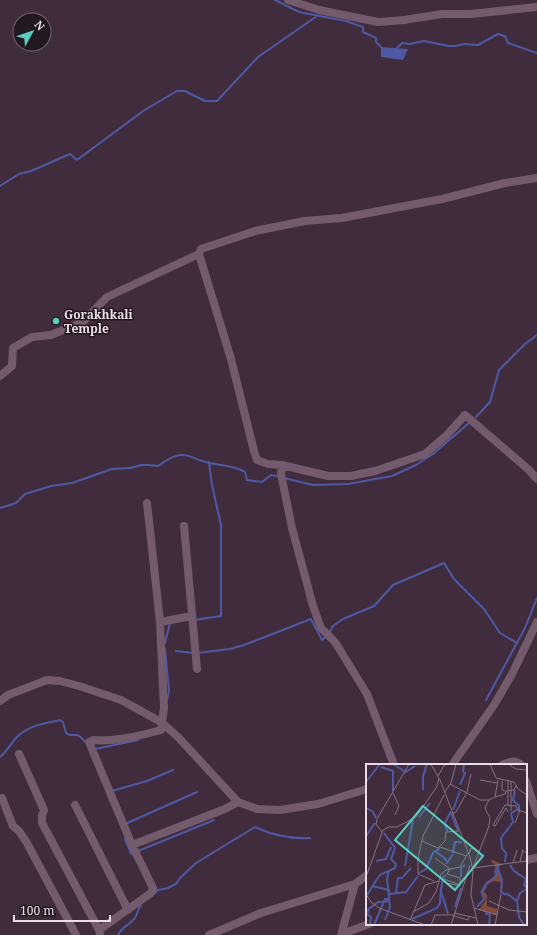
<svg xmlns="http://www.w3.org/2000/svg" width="537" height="935" font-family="'Noto Serif',serif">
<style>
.water{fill:#4d5aa3}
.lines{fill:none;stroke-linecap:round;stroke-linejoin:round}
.stream{stroke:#4d5aa3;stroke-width:2}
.minor{stroke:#735b6d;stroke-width:8}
.poi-dot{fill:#59cebf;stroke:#221820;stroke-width:1.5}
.labels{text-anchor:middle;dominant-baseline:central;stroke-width:3;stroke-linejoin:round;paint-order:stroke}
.poi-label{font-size:12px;font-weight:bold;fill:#ecdee8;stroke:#221820;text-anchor:start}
.inset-river{fill:none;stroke:#4d5aa3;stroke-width:2}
.inset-road{fill:none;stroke:#857381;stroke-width:1}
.view{fill:#59cebf;fill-opacity:0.15;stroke:#59cebf;stroke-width:2}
.inset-edge{fill:none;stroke:#ecdee8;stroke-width:2}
</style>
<rect width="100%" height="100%" fill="#412c3d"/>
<path class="water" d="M 381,47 L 408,49 L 403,60 L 381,57 Z"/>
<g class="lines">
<path class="stream" d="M 275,0 L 299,12 L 346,21 L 363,27 L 363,32 L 376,38 L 376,42 L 381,47
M 397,48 L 402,43 L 409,44 L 424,41 L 449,46 L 455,46 L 464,44 L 478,45 L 498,34 L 505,36 L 508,43 L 537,53
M 0,186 L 19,174 L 31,171 L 70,154 L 77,160 L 143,111 L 177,91 L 185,91 L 205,101 L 217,101 L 258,57 L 317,16
M 476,417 L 490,402 L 499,370 L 525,344 L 537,335
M 284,478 L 313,485 L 348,484 L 392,476 L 416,465 L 433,454 L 469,423
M 0,508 L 16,503 L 25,494 L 51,486 L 72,483 L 112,469 L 130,468 L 142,465 L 149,465 L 158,466 C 165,462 172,455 181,455 C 189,454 195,459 202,461 C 217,466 231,464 245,472 L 247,480 L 262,482 L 271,475 L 277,476
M 194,620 L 221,616 L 221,525 L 212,485 L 209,462
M 329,633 L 333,626 L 343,619 L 374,606 L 393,585 L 444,563 L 454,579 L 484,609 L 500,633 L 517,643
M 165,643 L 170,623
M 165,649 L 169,691 L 167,700
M 176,651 L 193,653
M 197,653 L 230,649 L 244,645 L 311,619 L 322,640 L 325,637
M 486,700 L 525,628 L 537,598
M 95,749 L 138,740
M 0,757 C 6,752 11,744 16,738 C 28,725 44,724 60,720 L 63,722 L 66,733 L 70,735 L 78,735 L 87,743
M 112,791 L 147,781 L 173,770
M 125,824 L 197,792
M 125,839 L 131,854 L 134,853
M 138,851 L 214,820
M 155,893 L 158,890 L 168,888 L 176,884 L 180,878 L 196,863 L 255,827 C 272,835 292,839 310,838
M 118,935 C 123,925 131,925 136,916 C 138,912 138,908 141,905"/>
<path class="minor" d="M 288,0 L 319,10 L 378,22 L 404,20 L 442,14 L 471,14 L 537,7
M 199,254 L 231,359 L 254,451 L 257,460 L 268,464 L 282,465 L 328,476 L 351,476 L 375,471 L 425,454 L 447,435 L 465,415 L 528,469 L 537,479
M 0,376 L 12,366 L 13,348 L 32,337 L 51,335 L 83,322 L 107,297 L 199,254 L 201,249 L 255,231 L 305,221 L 342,218 L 442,199 L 505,183 L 537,178
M 282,465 L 281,474 L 292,528 L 313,606 L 321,628 L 335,642 L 367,694 L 394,765
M 184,526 L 197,669
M 160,622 L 192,616
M 0,701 L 8,695 L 47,680 L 60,681 L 79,686 L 121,700 L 161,722 L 178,737 L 238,802 L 257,809 L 280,810 L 318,804 L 367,789
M 19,754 L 44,810 L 42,816 L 42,823 L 99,930 L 100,934
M 452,765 L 494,705 L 512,674 L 537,622
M 502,765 C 510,762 515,759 521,765
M 526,781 L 537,814
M 2,798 L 13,826 L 19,831 L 27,843 L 76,935
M 75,805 L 128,910
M 132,845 L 225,809 L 238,802
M 526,860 L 537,858
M 99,930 L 151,893 L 153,888 L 132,845 L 89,742 L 93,740 C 115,742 139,736 161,730 L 164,708 L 160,622 L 147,503
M 342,934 L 369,924
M 209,935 L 261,913 L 355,884
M 341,935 L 355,884 L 367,875"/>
</g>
<circle class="poi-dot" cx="56" cy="321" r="4"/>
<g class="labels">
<g class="poi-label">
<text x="64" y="314">Gorakhkali<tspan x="64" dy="14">Temple</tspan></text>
</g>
</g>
<g transform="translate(366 764)">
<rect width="161" height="161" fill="#412c3d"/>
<path d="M 126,96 L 136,100 L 132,104 L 137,123 L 134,129 L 135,118 L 128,117 L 122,120 L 118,128 L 121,131 L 121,142 L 131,145 L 131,151 L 113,146 L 120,135 L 115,128 L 120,118 L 127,115 L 129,110 L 129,100 L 125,98 Z" fill="#824a3d"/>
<path class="inset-river" d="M 27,0 L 38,7M 15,3 L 27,7 L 27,27M 38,9 L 49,2M 0,18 L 14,0M 94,21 L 99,9 L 97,7 L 98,0M 57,26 L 57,12 L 61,0M 0,44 L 7,48 L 10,54M 87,46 L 94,27M 84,47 L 92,67M 53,53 L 64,39M 81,67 L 79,59 L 84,49M 0,72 L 9,59M 70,88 L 80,95 L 79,97M 87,89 L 89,78 L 96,78M 10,97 L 20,95 L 25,83M 139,98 L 140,89 L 136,84 L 135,74 L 147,58 L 145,49 L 153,45 L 153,42 L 147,36 L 149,26M 80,100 L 87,90M 144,101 L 148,107 L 160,115 L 158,121 L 161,124M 39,102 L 47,56M 132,104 L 136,116 L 135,128 L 140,131M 53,109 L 60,105 L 67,89 L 74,84M 80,111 L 77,113 L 75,127 L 82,150M 95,113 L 95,104 L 99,101M 11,115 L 14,111 L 29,104 L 30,100 L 25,95 L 29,84 L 18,69M 6,122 L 23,126 L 23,135 L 19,135 L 8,161M 30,129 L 32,114 L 36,114 L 45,104M 115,129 L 120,120 L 131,111 L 129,108 L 133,101M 140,129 L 151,137 L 153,153 L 158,161M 24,130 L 40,128 L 52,112M 1,131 L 11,115M 151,137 L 154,129 L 161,125M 89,143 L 95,124M 111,143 L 118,135 L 116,129M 3,145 L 1,150 L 5,153 L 4,161M 0,147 L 12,138 L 24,137M 119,149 L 124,151 L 123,161M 46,155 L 71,144 L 74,139 L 75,123M 19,156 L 24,143 L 21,115 L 23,107"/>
<path class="inset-road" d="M 65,0 L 74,16 L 104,93 L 107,107 L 105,131 L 112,161M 124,0 L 130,14 L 148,18 L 152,25 L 161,31M 142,0 L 150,5 L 161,6M 72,12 L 79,0M 114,16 L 131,19M 136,17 L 136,26 L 139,27M 145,17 L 145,47M 84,20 L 114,36 L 123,36 L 129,33 L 132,16M 27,29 L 33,42 L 29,51M 78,29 L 85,19 L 90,0M 129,33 L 139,30 L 140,27 L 148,26 L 150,22M 123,36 L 119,44 L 124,54 L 123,62 L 107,104 L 161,97M 142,41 L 142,16M 142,48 L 140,44 L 129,62 L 127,61 L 139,41 L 150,42 L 152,46 L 161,49M 86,50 L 90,48 L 101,28 L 105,10M 149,59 L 154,46M 16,68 L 10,60 L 11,55 L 43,0M 56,77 L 72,84 L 79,77 L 80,68 L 93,67M 74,83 L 100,92M 156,88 L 161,88 L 160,97M 103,90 L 105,84 L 113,87M 69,94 L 84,105 L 81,110 L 94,114 L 94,120M 154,98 L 157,85M 147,99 L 151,86M 0,113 L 17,66 L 23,63 L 31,63 L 50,53 L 70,24 L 73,15M 78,115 L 94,121M 68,117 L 52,110 L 52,94 L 57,72 L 78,31M 80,119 L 95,122M 0,130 L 5,138 L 13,144 L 59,161M 123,137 L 143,146 L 161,148M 108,144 L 131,151M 47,148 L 63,139 L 70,128 L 73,117M 88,149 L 110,154M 88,152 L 102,156 L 103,153M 44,156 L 59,121 L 73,117 L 75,110 L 80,106 L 94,103 L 102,89M 65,161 L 69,151 L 88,151M 85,161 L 104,101M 129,161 L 135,130"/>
<path class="view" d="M 57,42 L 117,92 L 89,126 L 29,76 Z"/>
<rect width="161" height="161" class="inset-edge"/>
</g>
<g transform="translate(32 32) rotate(50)"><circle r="19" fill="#221820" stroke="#736770"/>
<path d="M0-3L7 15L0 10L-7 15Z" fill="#59cebf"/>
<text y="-6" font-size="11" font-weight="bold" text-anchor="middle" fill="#ecdee8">N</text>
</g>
<path d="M14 915v6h96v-6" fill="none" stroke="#ecdee8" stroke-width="2"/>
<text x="20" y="915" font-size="12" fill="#ecdee8" stroke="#221820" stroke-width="3" paint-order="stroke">100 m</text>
</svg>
